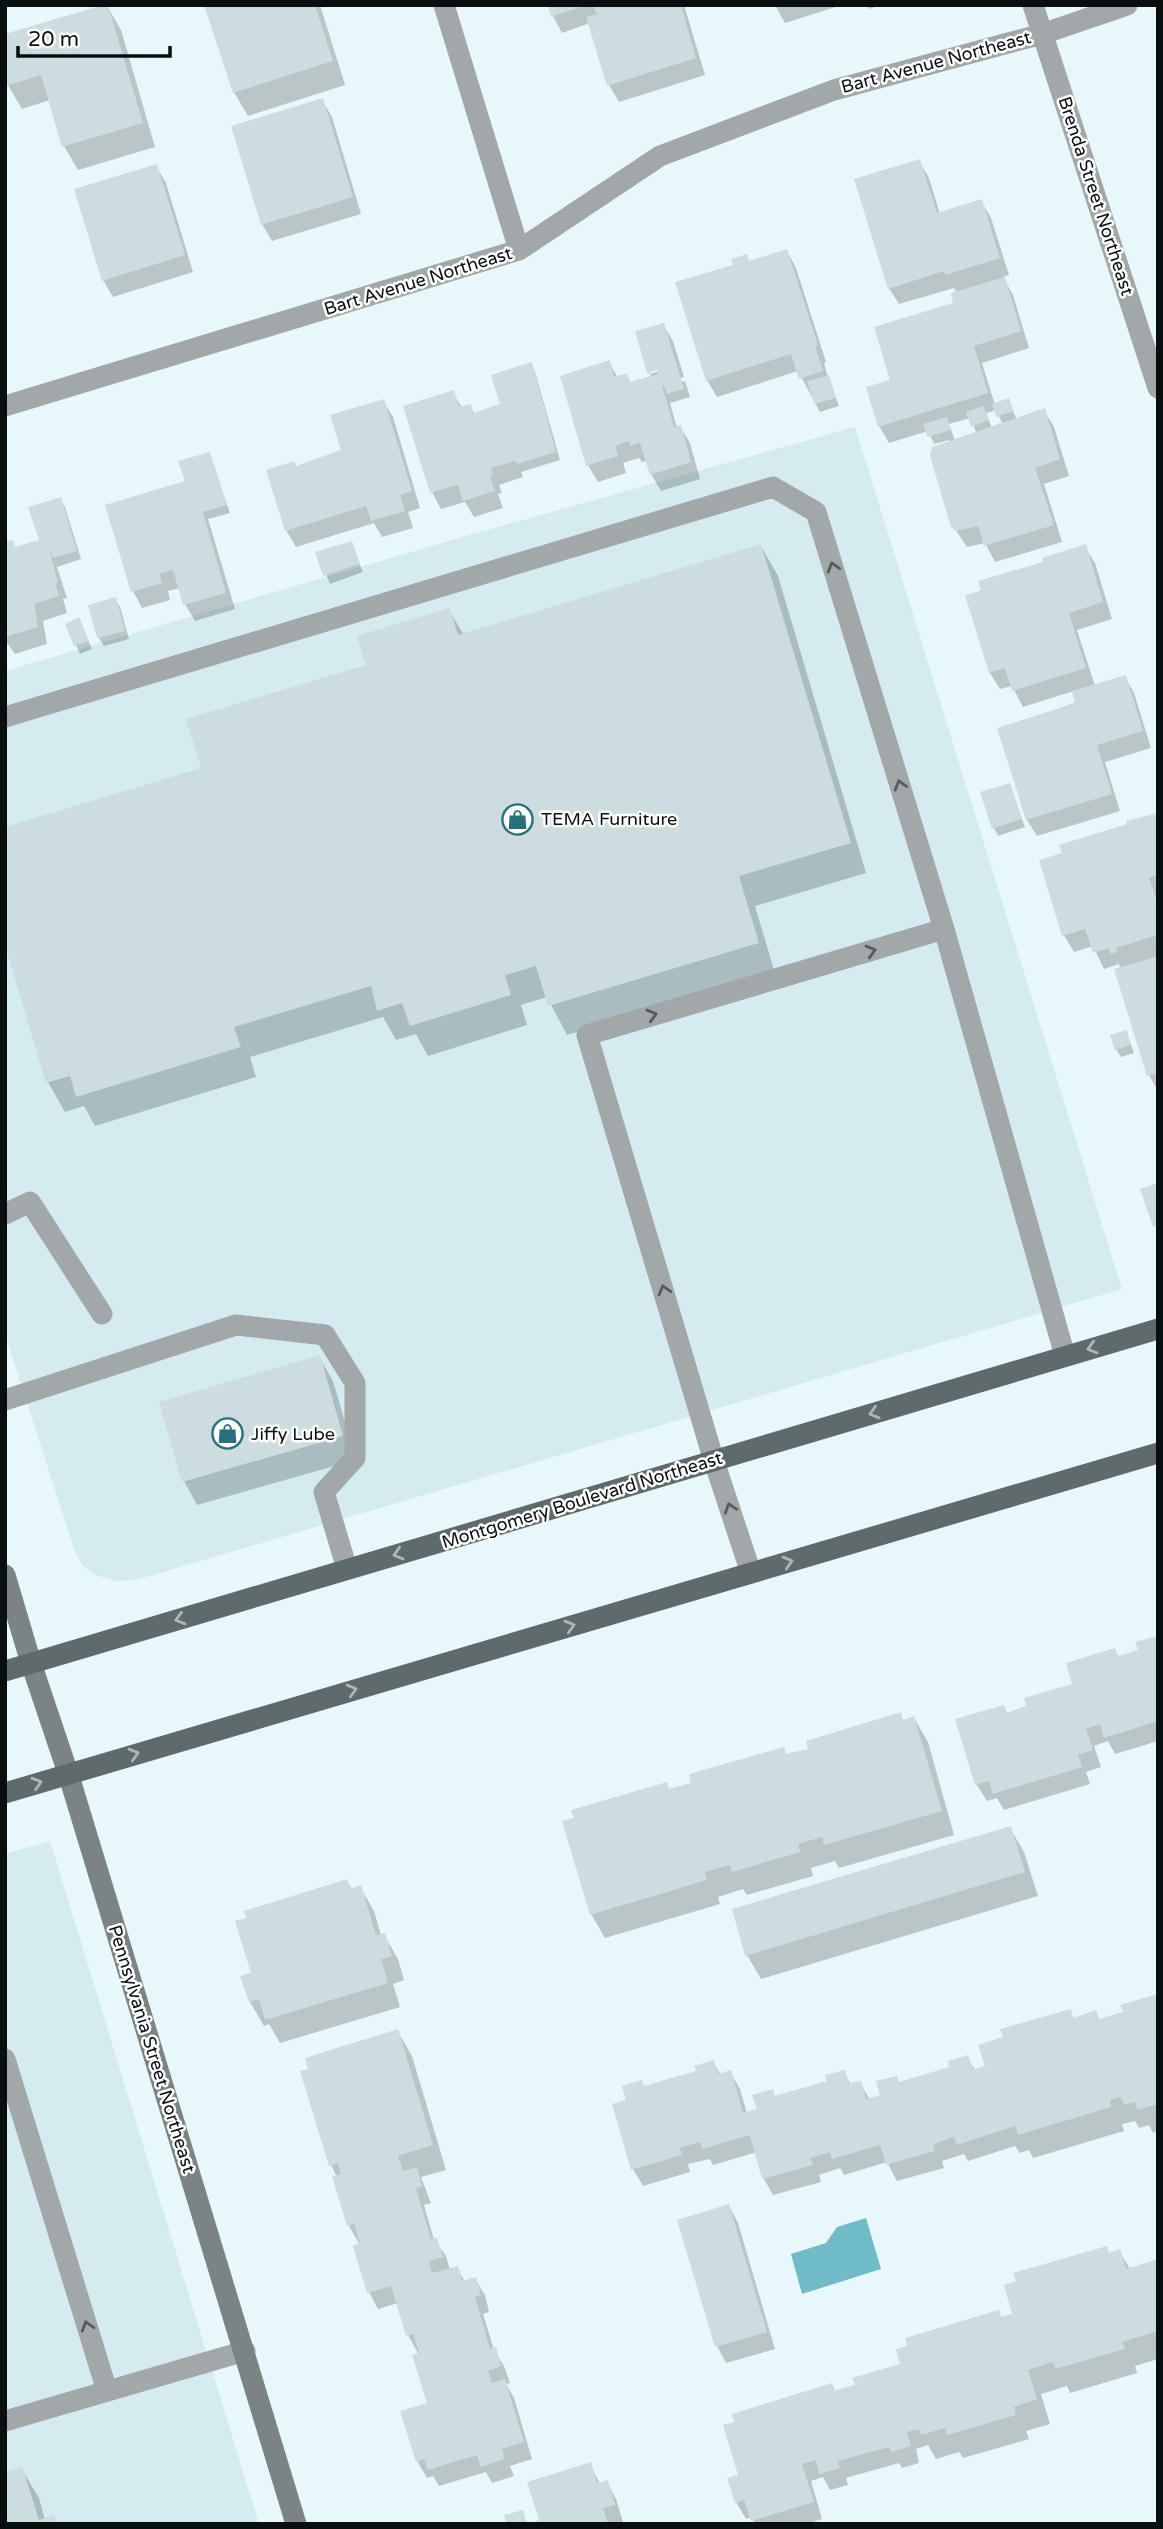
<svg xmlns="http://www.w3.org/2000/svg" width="1163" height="2529" font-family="'Varela Round',sans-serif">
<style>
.built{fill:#d4ebf0}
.water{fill:#70bbc8}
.shadow{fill:#0003;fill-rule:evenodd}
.building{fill:#cddcde}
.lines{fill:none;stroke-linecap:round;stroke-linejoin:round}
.lane{stroke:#a2a8a9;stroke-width:21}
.street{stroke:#a2a8a9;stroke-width:21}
.secondary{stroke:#7b8485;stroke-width:21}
.primary{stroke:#5f6a6c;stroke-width:21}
.oneway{stroke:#565b5c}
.oneway2{stroke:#afb4b6}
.labels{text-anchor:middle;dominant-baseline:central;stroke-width:5;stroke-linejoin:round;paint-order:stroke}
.street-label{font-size:18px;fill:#090e0f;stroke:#fff}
.poi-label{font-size:18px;fill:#090e0f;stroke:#fff;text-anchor:start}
</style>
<rect width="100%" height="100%" fill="#e8f7f9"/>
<path class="built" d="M 855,427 L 1122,1289 L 136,1580 L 114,1581 L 96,1575 L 83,1566 L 75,1552 L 5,1334 L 5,671 L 473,534 Z
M 50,1841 L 259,2524 L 5,2524 L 5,1854 Z"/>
<path class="water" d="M 866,2218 L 881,2269 L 802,2294 L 791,2254 L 826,2243 L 837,2227 Z"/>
<path class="shadow" d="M 206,5 L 320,5 L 345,85 L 248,116 L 234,92 Z
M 550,5 L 684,5 L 705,75 L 619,102 L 609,85 L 590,23 L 562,33 L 553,16 Z
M 775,5 L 842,5 L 785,23 Z
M 867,5 L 881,5 L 869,9 Z
M 107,6 L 121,30 L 155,147 L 78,170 L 64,146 L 50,100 L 22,109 L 8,85 L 5,75 L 5,36 Z
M 322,100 L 332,117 L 361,214 L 272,241 L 262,224 Z
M 919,161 L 929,178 L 940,214 L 981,201 L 991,218 L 1009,275 L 1003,277 L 1013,295 L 1029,348 L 982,363 L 995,405 L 1008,400 L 1017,420 L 1044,410 L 1054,427 L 1069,476 L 1044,484 L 1062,542 L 995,562 L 985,543 L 967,547 L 953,526 L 949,440 L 934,444 L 928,431 L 889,443 L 879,426 L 892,381 L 955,304 L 957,293 L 954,288 L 899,304 L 889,288 ZM 996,410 L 1003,425 L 992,429 L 986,413 ZM 970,418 L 977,434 L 955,441 L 949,424 Z
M 156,166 L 166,183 L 193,272 L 113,297 L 103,280 Z
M 787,251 L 796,268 L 826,362 L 824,363 L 828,378 L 839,406 L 820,412 L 798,371 L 717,397 L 707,380 Z
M 663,325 L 673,341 L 684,377 L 664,383 L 664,387 L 685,381 L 690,397 L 670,403 L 677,428 L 680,427 L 690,443 L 700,479 L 661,491 L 651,474 L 647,461 L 642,462 L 639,458 L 623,463 L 626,473 L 598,482 L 588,465 L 609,362 L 618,378 L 627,375 L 631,384 L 652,377 L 648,372 ZM 666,369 L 650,374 L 650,370 Z
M 531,364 L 535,372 L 560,460 L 521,472 L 523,477 L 499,485 L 502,493 L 498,494 L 503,508 L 474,517 L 465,502 L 441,509 L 432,492 L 453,393 L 462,408 L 470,406 L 475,414 L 507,416 Z
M 383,401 L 393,417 L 420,508 L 408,512 L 413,528 L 382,537 L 374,523 L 296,547 L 286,530 L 296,468 L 343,451 Z
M 209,454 L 230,513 L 208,519 L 235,609 L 195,621 L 185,604 L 180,588 L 168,591 L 170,600 L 142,608 L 133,591 L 186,482 Z
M 60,499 L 65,507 L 81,559 L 57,567 L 67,598 L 63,599 L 67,613 L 43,621 L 47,644 L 15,654 L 5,640 L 5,544 L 12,542 L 16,549 L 41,541 Z
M 351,543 L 363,572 L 330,584 L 317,553 Z
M 761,546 L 778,576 L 866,873 L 755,906 L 775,973 L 567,1035 L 547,997 L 521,1005 L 527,1025 L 428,1056 L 416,1034 L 396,1040 L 383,1017 L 250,1057 L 256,1077 L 95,1126 L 84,1106 L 65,1112 L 48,1082 L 203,770 L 369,666 L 449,610 L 464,635 Z
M 1085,547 L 1095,563 L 1112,619 L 1077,630 L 1095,686 L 1125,677 L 1134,693 L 1151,748 L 1105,762 L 1120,811 L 1037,836 L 1027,820 L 1000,729 L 1077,703 L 1074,691 L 1023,707 L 1012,686 L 1000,689 L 990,673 L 968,596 Z
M 115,599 L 120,607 L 129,639 L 104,646 L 99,638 L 90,606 Z
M 67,625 L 83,628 L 92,649 L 80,654 Z
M 1009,785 L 1025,827 L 998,836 L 994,828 Z
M 1158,815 L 1158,1091 L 1149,1075 L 1119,964 L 1104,969 L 1093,946 L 1074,952 L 1064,935 Z
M 1126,1032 L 1134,1053 L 1121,1057 L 1116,1049 Z
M 319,1357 L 333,1381 L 356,1460 L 197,1505 L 184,1481 Z
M 1158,1637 L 1158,1741 L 1115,1754 L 1108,1741 L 1094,1746 L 1101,1767 L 1086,1772 L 1090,1784 L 1004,1810 L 997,1798 L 987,1801 L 977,1785 L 957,1721 L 1008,1714 L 1074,1685 L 1114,1650 L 1119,1657 L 1140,1651 Z
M 900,1714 L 904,1721 L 914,1718 L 928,1742 L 954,1835 L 839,1868 L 835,1861 L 811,1868 L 813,1876 L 747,1895 L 743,1889 L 718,1897 L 720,1904 L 605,1938 L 591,1914 L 670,1791 L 810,1750 Z
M 1010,1828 L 1024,1852 L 1038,1896 L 761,1979 L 747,1955 Z
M 347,1881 L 352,1890 L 360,1887 L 374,1911 L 381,1935 L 384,1935 L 398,1959 L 404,1980 L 393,1984 L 400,2007 L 280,2043 L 269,2024 L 264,2026 L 250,2002 L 253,1974 L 248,1919 Z
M 1158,1996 L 1158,2131 L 1153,2133 L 1149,2125 L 1139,2128 L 1135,2121 L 1122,2124 L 1124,2131 L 1033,2158 L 1029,2150 L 1020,2153 L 1015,2146 L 968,2161 L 964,2154 L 942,2161 L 944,2168 L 897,2181 L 887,2162 L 844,2175 L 840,2168 L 819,2175 L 821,2182 L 773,2195 L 764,2179 L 757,2152 L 713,2165 L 710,2159 L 688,2164 L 690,2172 L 643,2186 L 633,2169 L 614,2105 L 628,2101 L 645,2088 L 698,2072 L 713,2062 L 721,2075 L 730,2072 L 740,2089 L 747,2114 L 759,2110 L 776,2098 L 829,2082 L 844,2072 L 851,2085 L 860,2083 L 870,2100 L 882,2096 L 899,2084 L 952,2068 L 967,2057 L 975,2070 L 987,2067 L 1070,2012 L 1074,2019 L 1095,2013 L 1100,2021 L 1125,2013 Z
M 398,2032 L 412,2056 L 446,2170 L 421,2177 L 431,2203 L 424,2205 L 434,2240 L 446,2256 L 450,2270 L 457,2268 L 465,2282 L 475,2279 L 485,2295 L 489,2312 L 483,2314 L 494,2350 L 504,2366 L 510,2383 L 506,2384 L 514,2398 L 532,2459 L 510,2466 L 514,2476 L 492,2483 L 486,2472 L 439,2486 L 433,2476 L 427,2478 L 417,2461 L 429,2404 L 419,2355 L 408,2335 L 398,2303 L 378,2309 L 369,2292 L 360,2245 L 349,2226 L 334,2178 L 337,2177 L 331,2165 Z
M 729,2206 L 738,2223 L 775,2349 L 726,2363 L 717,2346 Z
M 1119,2251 L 1130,2269 L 1158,2261 L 1158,2350 L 1156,2351 L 1158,2359 L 1135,2366 L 1137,2373 L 1070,2393 L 1067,2386 L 1041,2394 L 1050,2424 L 1026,2431 L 1029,2439 L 963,2458 L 959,2452 L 936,2459 L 928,2445 L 916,2449 L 919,2463 L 902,2468 L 899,2463 L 846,2478 L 848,2485 L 830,2490 L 823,2477 L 811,2481 L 822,2519 L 806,2524 L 755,2524 L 752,2517 L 746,2519 L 736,2502 L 741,2476 L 835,2392 L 857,2386 L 899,2366 L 998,2312 L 1002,2319 L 1014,2315 L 1110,2254 Z
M 590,2464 L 600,2484 L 607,2482 L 616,2499 L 623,2522 L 533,2524 L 541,2521 Z
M 21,2468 L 39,2498 L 45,2520 L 54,2517 L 57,2524 L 5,2524 Z"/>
<path class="building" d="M 103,5 L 108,5 L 143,123 L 62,147 L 41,75 L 6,86 L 5,34 Z
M 204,5 L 315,5 L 333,61 L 233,93 Z
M 548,5 L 583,5 L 583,6 L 551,17 Z
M 593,5 L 681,5 L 696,58 L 607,86 L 586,17 L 597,14 Z
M 323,98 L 353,197 L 261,225 L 231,126 Z
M 920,159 L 937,213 L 982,199 L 1000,258 L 945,275 L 944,271 L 888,289 L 854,179 Z
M 157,164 L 185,255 L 102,281 L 74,189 Z
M 787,249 L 818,345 L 815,346 L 823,371 L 799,379 L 791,354 L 706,381 L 675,282 L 733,265 L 731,259 L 747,254 L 749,261 Z
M 1005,277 L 1021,331 L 974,346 L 988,393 L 878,427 L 866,387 L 890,380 L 874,327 L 953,303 L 951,293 Z
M 664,323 L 684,389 L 667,394 L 664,385 L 662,386 L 674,427 L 681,425 L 691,462 L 650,475 L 640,443 L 630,446 L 629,441 L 615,446 L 618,456 L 586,466 L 560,376 L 610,360 L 614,377 L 627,373 L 630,382 L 658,374 L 657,370 L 647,373 L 635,331 Z
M 532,362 L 556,452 L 517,464 L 515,461 L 491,468 L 493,476 L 490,477 L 495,491 L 463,501 L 458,485 L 430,493 L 403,406 L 454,390 L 459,407 L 471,404 L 473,413 L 500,404 L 491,375 Z
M 829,375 L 836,398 L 814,404 L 807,381 Z
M 1009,398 L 1014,411 L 996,417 L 992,404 Z
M 384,399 L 412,491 L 400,495 L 405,511 L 371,521 L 366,506 L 285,531 L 266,470 L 295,461 L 296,466 L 341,450 L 330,415 Z
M 983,406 L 989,420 L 971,427 L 966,412 Z
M 1045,408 L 1060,459 L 1035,468 L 1054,525 L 984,546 L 978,526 L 956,531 L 951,527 L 930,456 L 932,447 Z
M 947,417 L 951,430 L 928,437 L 923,424 Z
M 210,452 L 227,505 L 203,512 L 226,593 L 183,605 L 173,570 L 159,574 L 162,583 L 131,592 L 105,505 L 185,481 L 178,461 Z
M 61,497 L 77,551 L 53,558 L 49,549 L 58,582 L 55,583 L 59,596 L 34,604 L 38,627 L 5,637 L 5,542 L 13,540 L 15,547 L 39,540 L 28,507 Z
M 352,541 L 360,564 L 323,576 L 315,552 Z
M 761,544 L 851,843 L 739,876 L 759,943 L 548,1006 L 536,966 L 505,975 L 511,995 L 410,1026 L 402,1003 L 377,1011 L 371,986 L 234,1027 L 241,1047 L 76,1097 L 70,1076 L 46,1083 L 5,945 L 5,827 L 201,768 L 186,719 L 366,665 L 357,636 L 450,608 L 458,635 Z
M 1086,544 L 1103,602 L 1069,613 L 1086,668 L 1012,691 L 1005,668 L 989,673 L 965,595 L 981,591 L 978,581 L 1043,562 L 1042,558 Z
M 116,597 L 125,631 L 97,638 L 88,605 Z
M 79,617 L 89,641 L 74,646 L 65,624 Z
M 1126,675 L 1143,731 L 1097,745 L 1112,794 L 1026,820 L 997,728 L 1060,708 L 1075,702 L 1072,691 Z
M 1010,783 L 1022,819 L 992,829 L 980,792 Z
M 1158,813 L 1158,875 L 1149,878 L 1158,904 L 1158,935 L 1116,948 L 1117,952 L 1110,954 L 1109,948 L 1093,953 L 1085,929 L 1062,936 L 1039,860 L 1062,853 L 1059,845 L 1127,824 L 1126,821 Z
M 1158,956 L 1158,1080 L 1157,1080 L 1155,1074 L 1147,1076 L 1114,969 Z
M 1127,1030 L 1130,1045 L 1115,1050 L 1110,1035 Z
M 1158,1183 L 1158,1225 L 1153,1227 L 1140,1189 Z
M 320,1355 L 343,1436 L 182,1482 L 159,1402 Z
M 1158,1636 L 1158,1721 L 1104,1738 L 1100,1724 L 1086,1729 L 1093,1750 L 1078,1755 L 1082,1767 L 993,1794 L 989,1781 L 975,1785 L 955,1719 L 1004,1705 L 1007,1713 L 1026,1706 L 1024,1698 L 1072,1684 L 1066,1663 L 1115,1648 L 1118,1656 L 1138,1650 L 1135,1642 Z
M 901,1712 L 903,1720 L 914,1716 L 942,1811 L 824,1845 L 822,1837 L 798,1844 L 801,1852 L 732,1872 L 730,1865 L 705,1872 L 707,1880 L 590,1915 L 562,1821 L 574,1818 L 571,1810 L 667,1782 L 669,1789 L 691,1783 L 689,1774 L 784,1747 L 786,1754 L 808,1749 L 806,1741 Z
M 1011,1826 L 1025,1872 L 745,1956 L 732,1909 Z
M 347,1879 L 350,1889 L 361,1885 L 376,1935 L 385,1933 L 392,1956 L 381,1959 L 388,1983 L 265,2020 L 259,1999 L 249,2002 L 240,1976 L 251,1973 L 235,1921 L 246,1918 L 244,1911 Z
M 1158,1994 L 1158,2104 L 1137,2110 L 1135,2102 L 1124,2105 L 1121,2097 L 1110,2100 L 1111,2107 L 1018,2135 L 1015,2126 L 957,2145 L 954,2137 L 933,2144 L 935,2151 L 886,2165 L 880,2145 L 832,2159 L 830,2152 L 810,2158 L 813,2165 L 762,2179 L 750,2135 L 702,2149 L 700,2142 L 679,2148 L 682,2155 L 631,2170 L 612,2104 L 626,2100 L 622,2086 L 642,2080 L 644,2086 L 696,2071 L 694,2066 L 714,2060 L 718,2074 L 731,2070 L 743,2113 L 757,2109 L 752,2095 L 773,2089 L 775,2096 L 827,2081 L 825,2075 L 845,2070 L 849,2083 L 861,2081 L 866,2099 L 880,2095 L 876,2081 L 897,2076 L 899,2082 L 949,2067 L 948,2061 L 968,2055 L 973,2069 L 985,2066 L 978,2045 L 1003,2037 L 1000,2029 L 1071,2009 L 1073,2018 L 1096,2010 L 1099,2019 L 1123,2012 L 1120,2005 Z
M 398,2029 L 433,2145 L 398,2156 L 403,2171 L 417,2167 L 422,2186 L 416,2188 L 431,2239 L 437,2238 L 443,2257 L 429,2261 L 432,2273 L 458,2266 L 462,2281 L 476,2277 L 481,2295 L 475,2297 L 490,2349 L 496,2347 L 501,2366 L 488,2371 L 492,2383 L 505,2379 L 524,2442 L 502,2449 L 505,2459 L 481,2467 L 477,2455 L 428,2470 L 424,2459 L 416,2462 L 400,2411 L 427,2403 L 412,2355 L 419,2353 L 413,2334 L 406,2336 L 391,2286 L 367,2293 L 353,2246 L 360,2243 L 354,2224 L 347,2226 L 332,2176 L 341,2174 L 338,2163 L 329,2166 L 300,2071 L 308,2069 L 305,2058 Z
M 729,2204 L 767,2332 L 715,2347 L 677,2220 Z
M 1107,2246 L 1109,2253 L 1120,2249 L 1126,2269 L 1158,2259 L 1158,2331 L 1122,2342 L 1125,2349 L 1055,2369 L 1053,2362 L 1028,2370 L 1037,2399 L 1014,2407 L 1016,2415 L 947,2435 L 945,2428 L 921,2435 L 919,2429 L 907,2432 L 911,2446 L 891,2452 L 889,2447 L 838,2461 L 840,2468 L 819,2474 L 816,2460 L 802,2464 L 814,2502 L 751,2521 L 744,2500 L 735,2503 L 727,2478 L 738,2475 L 723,2425 L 734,2422 L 732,2414 L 832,2383 L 835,2390 L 855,2385 L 852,2378 L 900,2364 L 896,2349 L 907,2346 L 905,2338 L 999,2310 L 1001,2317 L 1012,2314 L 1004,2285 L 1016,2281 L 1013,2273 Z
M 591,2462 L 597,2483 L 608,2480 L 615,2505 L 603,2508 L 608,2524 L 530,2524 L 539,2520 L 527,2482 Z
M 22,2466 L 39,2520 L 54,2515 L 57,2524 L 5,2524 L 5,2472 Z
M 523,2510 L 527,2524 L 501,2524 L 506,2522 L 504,2515 Z"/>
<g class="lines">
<path class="lane" d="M 5,717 L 773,487 L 816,512 L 944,929 L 587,1035 L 714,1461 L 751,1573
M 944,929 L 1065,1356
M 5,1214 L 30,1202 L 102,1314
M 5,1400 L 236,1325 L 325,1335 L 355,1383 L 355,1458 L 324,1492 L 347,1569
M 5,2059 L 107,2391
M 5,2421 L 245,2351"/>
<path class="street" d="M 444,5 L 519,250
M 1033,5 L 1158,388
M 5,406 L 519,250 L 660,156 L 834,90 L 1042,34 L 1127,5"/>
<path class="secondary" d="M 5,1575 L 31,1663 L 68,1773 L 296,2524"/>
<path class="primary" d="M 5,1671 L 1158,1329
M 5,1793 L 1158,1453"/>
</g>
<defs><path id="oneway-chevron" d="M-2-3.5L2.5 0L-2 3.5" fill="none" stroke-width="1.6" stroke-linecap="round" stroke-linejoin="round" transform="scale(1.75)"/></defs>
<g class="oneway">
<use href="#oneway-chevron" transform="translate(833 567) rotate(-107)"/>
<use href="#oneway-chevron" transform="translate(900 785) rotate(-107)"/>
<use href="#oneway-chevron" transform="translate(871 951) rotate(-16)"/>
<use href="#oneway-chevron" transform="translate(652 1015) rotate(-16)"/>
<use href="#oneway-chevron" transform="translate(664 1290) rotate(-106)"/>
<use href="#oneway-chevron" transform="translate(730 1508) rotate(-109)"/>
<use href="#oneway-chevron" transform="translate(87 2326) rotate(-107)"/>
</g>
<g class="oneway2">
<use href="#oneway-chevron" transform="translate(1092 1348) rotate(164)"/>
<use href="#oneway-chevron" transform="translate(874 1413) rotate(163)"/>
<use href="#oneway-chevron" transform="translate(398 1554) rotate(164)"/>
<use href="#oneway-chevron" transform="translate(788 1562) rotate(-16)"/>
<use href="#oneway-chevron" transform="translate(180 1619) rotate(164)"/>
<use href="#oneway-chevron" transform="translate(570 1626) rotate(-16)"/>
<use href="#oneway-chevron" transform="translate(352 1690) rotate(-16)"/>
<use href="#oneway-chevron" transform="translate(134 1754) rotate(-16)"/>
<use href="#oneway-chevron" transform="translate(37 1783) rotate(-17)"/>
</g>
<defs>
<symbol id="shop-ring" viewBox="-11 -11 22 22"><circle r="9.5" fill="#fff" stroke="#28707b" stroke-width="1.5"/><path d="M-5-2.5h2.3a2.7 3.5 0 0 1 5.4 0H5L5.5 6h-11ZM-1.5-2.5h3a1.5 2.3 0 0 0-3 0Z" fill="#28707b"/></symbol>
</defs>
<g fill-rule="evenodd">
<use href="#shop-ring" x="500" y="802" width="35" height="35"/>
<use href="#shop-ring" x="210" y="1416" width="35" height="35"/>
</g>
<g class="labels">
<g class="street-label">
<text transform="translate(936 62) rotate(-15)">Bart Avenue Northeast</text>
<text transform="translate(1096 196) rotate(72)">Brenda Street Northeast</text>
<text transform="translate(418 281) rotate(-17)">Bart Avenue Northeast</text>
<text transform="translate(582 1500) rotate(-17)">Montgomery Boulevard Northeast</text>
<text transform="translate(152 2049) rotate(73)">Pennsylvania Street Northeast</text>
</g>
<g class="poi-label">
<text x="541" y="819">TEMA Furniture</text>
<text x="251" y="1434">Jiffy Lube</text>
</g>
</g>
<rect width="1163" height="2529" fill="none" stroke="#090e0f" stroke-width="14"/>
<path d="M18 46v10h152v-10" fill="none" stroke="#090e0f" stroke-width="3.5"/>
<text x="28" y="46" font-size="21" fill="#090e0f" stroke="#ffffff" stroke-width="5" paint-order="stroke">20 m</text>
</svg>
